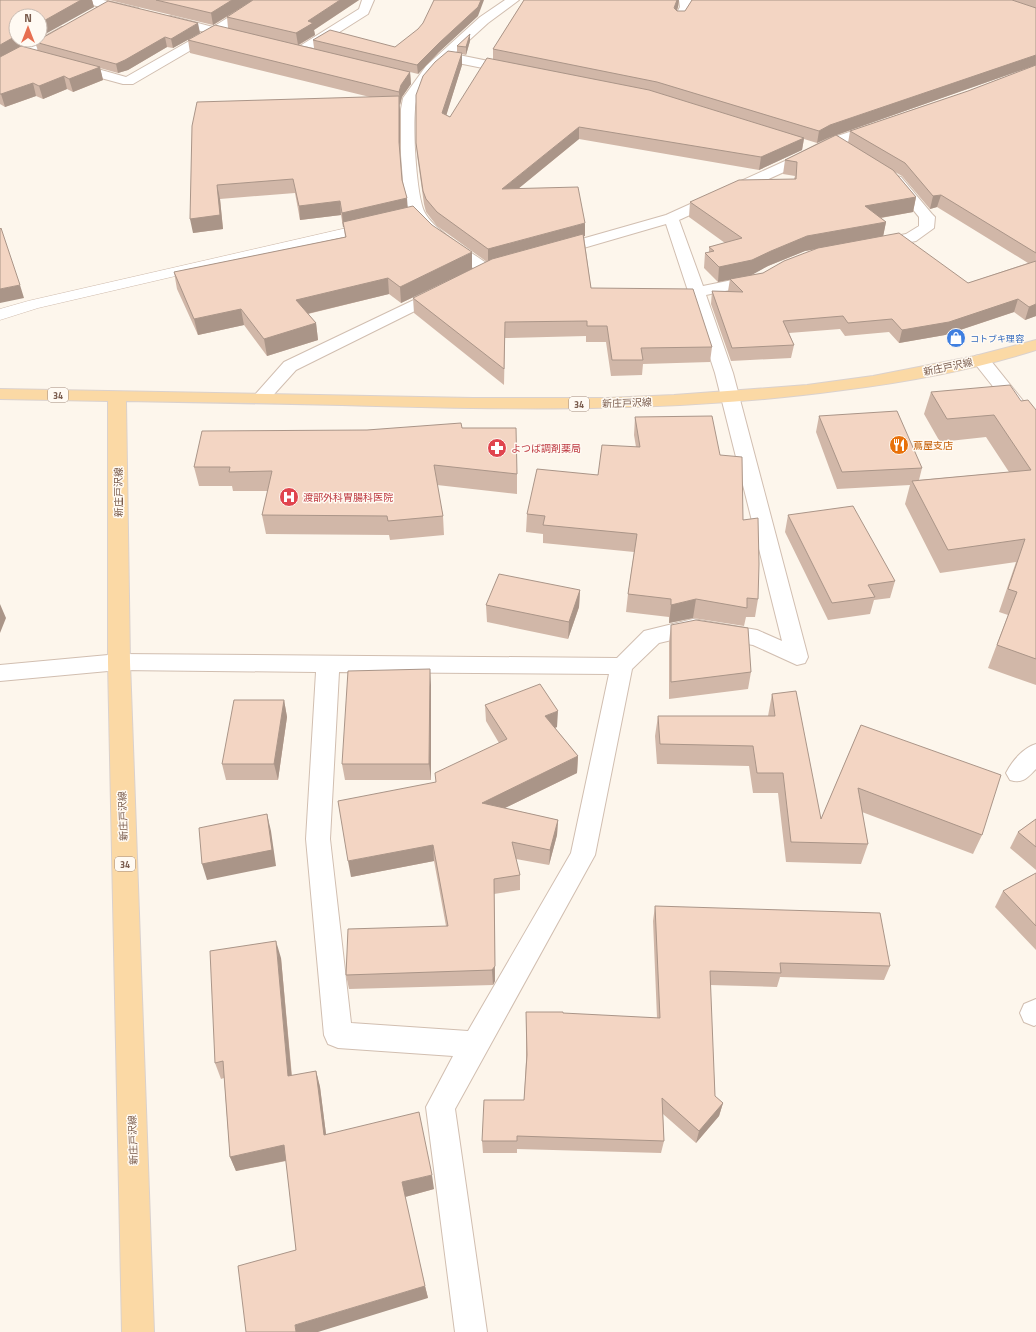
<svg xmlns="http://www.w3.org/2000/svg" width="1036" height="1332" font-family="'Titillium Web','Noto Sans JP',sans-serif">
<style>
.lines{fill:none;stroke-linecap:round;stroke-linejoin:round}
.lane-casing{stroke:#d1beb0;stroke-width:1}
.street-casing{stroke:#d1beb0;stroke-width:2}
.primary-casing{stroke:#dad1cd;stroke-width:2}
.lane{fill:#fff;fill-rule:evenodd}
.street{fill:#fff;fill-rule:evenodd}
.primary{fill:#fbd9a5;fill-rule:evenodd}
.wall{fill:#d1b7a8;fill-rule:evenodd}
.shaded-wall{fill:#aa9588}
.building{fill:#f3d5c3;stroke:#aa9588}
.labels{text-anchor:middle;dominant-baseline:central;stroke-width:3;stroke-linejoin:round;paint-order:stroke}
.far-shop-label{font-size:9px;fill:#366cbe;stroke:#fffaf3;text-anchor:start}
.shield{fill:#fffaf3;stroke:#a28b7f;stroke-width:1}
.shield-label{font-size:9px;font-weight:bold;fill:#7a5c4d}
.street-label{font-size:10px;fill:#7a5c4d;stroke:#fffaf3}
.food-label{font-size:10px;fill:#c56008;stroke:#fffaf3;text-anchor:start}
.health-label{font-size:10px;fill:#be3a42;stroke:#fffaf3;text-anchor:start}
</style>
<rect width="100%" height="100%" fill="#fdf6ec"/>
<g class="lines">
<defs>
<path id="lane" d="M 373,222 L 378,223 L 380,226 L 378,229 L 38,308 L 0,320 L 0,309 L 28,301 Z"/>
<path id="street" d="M 82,0 L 103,0 L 138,8 L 140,11 L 138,14 L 134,15 L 84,3 Z
M 256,0 L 270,0 L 226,30 L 241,33 L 243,36 L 241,39 L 237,40 L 217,35 L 133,84 L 123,84 L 68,69 L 67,66 L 68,63 L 73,62 L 126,77 L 205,32 L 167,23 L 165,20 L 167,17 L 171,16 L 213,27 Z
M 362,0 L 374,0 L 368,14 L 303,55 L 295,55 L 293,52 L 295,49 L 359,9 Z
M 505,0 L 519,0 L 488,23 L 454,54 L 518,67 L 519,70 L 518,73 L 513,74 L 448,61 C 436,71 422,84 417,98 C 411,114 416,198 425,213 C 435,231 474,254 492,267 L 494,270 L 492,273 L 486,275 L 480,273 L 434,240 L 410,215 L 404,194 L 401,155 L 401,109 L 403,98 L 426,66 L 480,17 Z
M 679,0 L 691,0 L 692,7 L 684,21 L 676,21 L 674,18 L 680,7 Z
M 62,27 L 66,28 L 68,31 L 66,34 L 0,70 L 0,61 Z
M 877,123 L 882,124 L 884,127 L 882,130 L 838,145 L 795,167 L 679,220 L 703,286 L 757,275 L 763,277 L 765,280 L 763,283 L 706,295 L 733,373 L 808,657 L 805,663 L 797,665 L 753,645 L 693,635 L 659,643 L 632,669 L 595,855 L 455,1109 L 487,1332 L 455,1332 L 426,1107 L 453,1056 L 338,1048 L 328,1044 L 324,1035 L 306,839 L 316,672 L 119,670 L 0,681 L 0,665 L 119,654 L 617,658 L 644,631 L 693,619 L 757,630 L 782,641 L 715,373 L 666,224 L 556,256 L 550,254 L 548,251 L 550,248 L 666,215 L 785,161 L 828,139 ZM 339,672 L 609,674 L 571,853 L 468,1031 L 351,1023 L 330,839 Z
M 896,176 L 901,177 L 932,214 L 935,217 L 934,228 L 916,241 L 877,249 L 872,247 L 869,244 L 872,241 L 906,234 L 919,226 L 919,217 L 889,180 L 891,177 Z
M 441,287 L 447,289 L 449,292 L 447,295 L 296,370 L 267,402 L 261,403 L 255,402 L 252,398 L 284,362 Z
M 981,355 L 987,356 L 1036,417 L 1036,435 L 1030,433 L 972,360 L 975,356 Z
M 1036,744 L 1036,769 C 1027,778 1023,784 1010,780 L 1006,773 C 1012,761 1023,748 1036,744 Z
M 1036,999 L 1036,1025 L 1034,1026 L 1024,1022 L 1020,1013 L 1024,1004 Z"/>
<path id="primary" d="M 1036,340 L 1036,350 C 973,370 908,382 843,390 C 676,413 509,410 342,405 C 270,403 198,402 126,401 L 130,662 L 154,1332 L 122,1332 L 108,662 L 108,401 L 0,399 L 0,389 L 473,398 L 607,398 L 674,395 L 807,385 L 873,376 L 975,356 Z"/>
</defs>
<use href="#lane" class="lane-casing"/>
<use href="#street" class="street-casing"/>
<use href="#primary" class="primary-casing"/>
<use href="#lane" class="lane"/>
<use href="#street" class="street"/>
<use href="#primary" class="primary"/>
</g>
<path class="wall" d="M 0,0 L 92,0 L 94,7 L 16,40 L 34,40 L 23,47 L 38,51 L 35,42 L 200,33 L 173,48 L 167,47 L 128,70 L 118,73 L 100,68 L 103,80 L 73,92 L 67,89 L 43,99 L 36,96 L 5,107 L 0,104 Z
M 109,0 L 359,0 L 314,30 L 315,35 L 299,45 L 314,48 L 313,40 L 395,47 L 478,16 L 439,52 L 418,74 L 410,72 L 411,84 L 402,97 L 400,105 L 399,104 L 400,154 L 402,180 L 407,198 L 407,207 L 472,269 L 401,303 L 389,294 L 308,314 L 316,323 L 318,340 L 267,356 L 244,325 L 198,335 L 177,289 L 174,272 L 345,237 L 344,227 L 343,227 L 341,215 L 300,220 L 295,193 L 220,199 L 223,229 L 193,233 L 192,126 L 370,97 L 190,53 L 188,40 L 228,28 L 227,17 L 243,7 L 213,25 Z
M 524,0 L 679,0 L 678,7 L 677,11 L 685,11 L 692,0 L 1036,0 L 1036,65 L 828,138 L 817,143 L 804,139 L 802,150 L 759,170 L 579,139 L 518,189 L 585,236 L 584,236 L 591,288 L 712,347 L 710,362 L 643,364 L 642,375 L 611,376 L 606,342 L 586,342 L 586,336 L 505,338 L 504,385 L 414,313 L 413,298 L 487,262 L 437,226 L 426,212 L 424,204 L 417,155 L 416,143 L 457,52 L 457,46 L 470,41 L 466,55 L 462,54 L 462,65 L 446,115 L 450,117 L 493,59 L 493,49 Z
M 1036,65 L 1036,316 L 1025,320 L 1014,312 L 945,335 L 899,343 L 889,332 L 845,336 L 840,329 L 789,333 L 794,345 L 791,358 L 731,361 L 711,304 L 712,291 L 728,291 L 730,279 L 718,282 L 704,268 L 705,253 L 709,252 L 709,247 L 725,243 L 689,217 L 690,202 L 794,179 L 795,176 L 783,174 L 785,160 L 848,143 L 850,131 L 968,91 ZM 895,172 L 902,176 L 930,209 L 937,207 L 1028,263 L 968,283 L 883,236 L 886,222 L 881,218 L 913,212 L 916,197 ZM 816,249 L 763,273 L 750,275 L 768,266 L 805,251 Z
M 931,392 L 1021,401 L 1036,410 L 1036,685 L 988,668 L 1008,615 L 999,612 L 1016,562 L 940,573 L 905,504 L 910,485 L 837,489 L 816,432 L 819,416 L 922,468 L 919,480 L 1009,472 L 986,437 L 940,442 L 924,414 Z
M 635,417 L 720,455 L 743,520 L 758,599 L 755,617 L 746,617 L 744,626 L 693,618 L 669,623 L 669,617 L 626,612 L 628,594 L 634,552 L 543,543 L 543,534 L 526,532 L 527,514 L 598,475 L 636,447 L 634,435 Z
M 462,428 L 517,474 L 517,494 L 437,485 L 443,516 L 444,535 L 390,540 L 389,535 L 266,534 L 262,515 L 268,491 L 233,491 L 232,486 L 199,486 L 194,467 L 367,430 Z
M 788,515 L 895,581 L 890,598 L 874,600 L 870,614 L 828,620 L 785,532 Z
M 580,590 L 579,607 L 568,639 L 487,622 L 486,605 Z
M 671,625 L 751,672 L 748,689 L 669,699 L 669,642 Z
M 431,685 L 431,780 L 345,780 L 342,764 Z
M 772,694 L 821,819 L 861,725 L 982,835 L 973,854 L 862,812 L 868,844 L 861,864 L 786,862 L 778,793 L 753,793 L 749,766 L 657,764 L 655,736 L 658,716 L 768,716 Z
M 284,700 L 287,717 L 278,780 L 226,780 L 222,764 Z
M 485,705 L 557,727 L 555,728 L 578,756 L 577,773 L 505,808 L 558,820 L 557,835 L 549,865 L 516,859 L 520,875 L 520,890 L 494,894 L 495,981 L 493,985 L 349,989 L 346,975 L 446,926 L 434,861 L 351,877 L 499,743 L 486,721 Z
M 1036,819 L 1036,870 L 1010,848 L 1018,832 Z
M 1036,873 L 1036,950 L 995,907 L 1003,891 Z
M 655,906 L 890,966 L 884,980 L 780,977 L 777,987 L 710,985 L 715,1096 L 723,1103 L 719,1116 L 696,1143 L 663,1114 L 664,1141 L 661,1153 L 517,1149 L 517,1153 L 483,1153 L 482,1141 L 524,1100 L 526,1061 L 526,1012 L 657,1018 L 653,921 Z
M 281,958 L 292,1076 L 316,1071 L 320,1087 L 326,1134 L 434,1189 L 405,1197 L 425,1286 L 428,1298 L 296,1250 L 286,1161 L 236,1171 L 230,1157 L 224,1078 L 221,1079 L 215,1063 Z"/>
<path class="shaded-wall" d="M 81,0 L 92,0 L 94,7 L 40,37 L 40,23 Z
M 232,0 L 253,0 L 213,25 L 211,13 Z
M 340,0 L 359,0 L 314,30 L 315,35 L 298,45 L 296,33 L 308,21 Z
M 481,0 L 484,0 L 478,16 L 439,52 L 418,74 L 417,65 Z
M 677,0 L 679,0 L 678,7 L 673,19 L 674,8 Z
M 198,23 L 200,33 L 173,48 L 171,39 Z
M 470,34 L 470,41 L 466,55 L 466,47 Z
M 16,36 L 16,40 L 34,40 L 0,59 L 0,45 Z
M 165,37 L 167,47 L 128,70 L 118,73 L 116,64 Z
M 462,53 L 462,65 L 443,126 L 442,113 Z
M 1036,55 L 1036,65 L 828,138 L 817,143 L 819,131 L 830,125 Z
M 100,67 L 103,80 L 73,92 L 69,79 Z
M 410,72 L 411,84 L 402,97 L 400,105 L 399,92 L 401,85 Z
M 64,76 L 67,89 L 43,99 L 39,86 Z
M 33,83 L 36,96 L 5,107 L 1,94 Z
M 399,96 L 400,110 L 400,155 L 399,142 Z
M 579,127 L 579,139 L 502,202 L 502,189 Z
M 804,138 L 802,150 L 759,170 L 761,157 Z
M 217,185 L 220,199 L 223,229 L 193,233 L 190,219 Z
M 941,195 L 937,207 L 930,209 L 933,196 Z
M 916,197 L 913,212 L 862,221 L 865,206 Z
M 407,198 L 408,212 L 343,227 L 342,213 Z
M 340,201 L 341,215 L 300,220 L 299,206 Z
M 886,222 L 883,237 L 805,251 L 768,266 L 750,276 L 718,282 L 719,267 L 771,251 L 807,236 Z
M 585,223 L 585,236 L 488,262 L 488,249 Z
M 472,252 L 472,269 L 401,303 L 400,287 Z
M 388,278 L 389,294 L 298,316 L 296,300 Z
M 20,285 L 24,298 L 0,303 L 0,289 Z
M 1018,299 L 1014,312 L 945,335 L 899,343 L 902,330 Z
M 1036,304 L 1036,316 L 1025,320 L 1029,307 Z
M 241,309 L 244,325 L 198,335 L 194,319 Z
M 316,323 L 318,340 L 267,356 L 264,339 Z
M 580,590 L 579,607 L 568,639 L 569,622 Z
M 696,599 L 693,618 L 669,623 L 671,605 Z
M 0,604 L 6,618 L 0,633 Z
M 430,669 L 431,685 L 431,780 L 429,764 Z
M 284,700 L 287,717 L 278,780 L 274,764 Z
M 558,711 L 557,727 L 544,732 L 545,716 Z
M 578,756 L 577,773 L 482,819 L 482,803 Z
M 267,814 L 271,831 L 276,866 L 207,880 L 202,864 Z
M 558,820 L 557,835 L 549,865 L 550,850 Z
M 433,845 L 434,861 L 351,877 L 348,861 Z
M 494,879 L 495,981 L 493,985 L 492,970 Z
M 276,941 L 281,958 L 293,1092 L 288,1076 Z
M 316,1071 L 320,1087 L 328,1150 L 324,1135 Z
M 723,1103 L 719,1116 L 696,1143 L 699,1131 Z
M 284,1145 L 289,1160 L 236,1171 L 230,1157 Z
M 432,1175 L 434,1189 L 405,1197 L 402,1182 Z
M 425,1286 L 428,1298 L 318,1332 L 296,1332 L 295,1325 Z"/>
<path class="building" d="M 0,0 L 81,0 L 40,23 L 40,16 L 16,16 L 16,36 L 0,45 Z
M 156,0 L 232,0 L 211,13 Z
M 253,0 L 340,0 L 308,21 L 313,23 L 296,33 L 227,17 Z
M 434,0 L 481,0 L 478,7 L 439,43 L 417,65 L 313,40 L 330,30 L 395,47 L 418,29 L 423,23 Z
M 524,0 L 677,0 L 674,8 L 677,11 L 685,11 L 692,0 L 1012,0 L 1036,8 L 1036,55 L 830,125 L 819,131 L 657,82 L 493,49 Z
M 108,1 L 198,23 L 171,39 L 165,37 L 125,60 L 116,64 L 35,42 Z
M 215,25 L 410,72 L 401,85 L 399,92 L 188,40 Z
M 470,34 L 466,47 L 457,46 Z
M 21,46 L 100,67 L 69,79 L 64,76 L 39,86 L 33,83 L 1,94 L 0,94 L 0,57 Z
M 448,51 L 462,53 L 442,113 L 450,117 L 487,58 L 649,90 L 804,138 L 761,157 L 579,127 L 502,189 L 578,187 L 585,223 L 488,249 L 437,212 L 426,199 L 423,191 L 416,143 L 416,95 L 423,76 L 435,62 Z
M 1036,65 L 1036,253 L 941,195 L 933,196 L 905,163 L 850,131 L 968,91 Z
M 399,96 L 399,142 L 402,180 L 407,198 L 342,213 L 340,201 L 299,206 L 293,179 L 217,185 L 220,215 L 190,219 L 192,126 L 197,102 Z
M 836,135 L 893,170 L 916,197 L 865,206 L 886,222 L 807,236 L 771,251 L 752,260 L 719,267 L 705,253 L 714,251 L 709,247 L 742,238 L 690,202 L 739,180 L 796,179 L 797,162 L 785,160 Z
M 413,206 L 432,225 L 472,252 L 400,287 L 388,278 L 296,300 L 316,323 L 264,339 L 241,309 L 194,319 L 174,272 L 346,237 L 343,222 Z
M 1,228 L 20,285 L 0,289 L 0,229 Z
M 899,233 L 968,283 L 1036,261 L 1036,304 L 1029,307 L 1018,299 L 949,322 L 902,330 L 892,319 L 848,323 L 843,316 L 783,321 L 794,345 L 732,348 L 712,291 L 743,292 L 730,279 L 763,273 L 784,261 L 818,248 Z
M 583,234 L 591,288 L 693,289 L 712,347 L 641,348 L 643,360 L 612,360 L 607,326 L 587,326 L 587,321 L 505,322 L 504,369 L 413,298 L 492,259 Z
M 1010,385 L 1021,401 L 1028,400 L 1036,410 L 1036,659 L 997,645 L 1017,592 L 1008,589 L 1025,539 L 948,550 L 912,481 L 1031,470 L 994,415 L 947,419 L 931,392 Z
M 897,411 L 922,468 L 842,472 L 819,416 Z
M 712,416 L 720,455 L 742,457 L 743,520 L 758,518 L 759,564 L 758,599 L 747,598 L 747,608 L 696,599 L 671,605 L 671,599 L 628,594 L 637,534 L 543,525 L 545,516 L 527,514 L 537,469 L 598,475 L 602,445 L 640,447 L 635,417 Z
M 461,423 L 462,428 L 516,428 L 517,474 L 434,465 L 443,516 L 388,521 L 387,516 L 262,515 L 272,471 L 229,472 L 230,467 L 194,467 L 202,431 L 367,430 Z
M 853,506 L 895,581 L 868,585 L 875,597 L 832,603 L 788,515 Z
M 499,574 L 580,590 L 569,622 L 486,605 Z
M 696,620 L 748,628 L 751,672 L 671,682 L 671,625 Z
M 430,669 L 429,764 L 342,764 L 348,671 Z
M 540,684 L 558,711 L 545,716 L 578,756 L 482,803 L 558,820 L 550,850 L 512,842 L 520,875 L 494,879 L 495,966 L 492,970 L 346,975 L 348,929 L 448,926 L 433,845 L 348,861 L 338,801 L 436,782 L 435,773 L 507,739 L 485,705 Z
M 796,691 L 821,819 L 861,725 L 1001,775 L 982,835 L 858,788 L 868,844 L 791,842 L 783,773 L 757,773 L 753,746 L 660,744 L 658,716 L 775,716 L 772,694 Z
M 234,700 L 284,700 L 274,764 L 222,764 Z
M 267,814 L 272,850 L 202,864 L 199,828 Z
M 1036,819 L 1036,847 L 1018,832 Z
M 1036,873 L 1036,926 L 1003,891 Z
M 655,906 L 880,913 L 890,966 L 780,963 L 781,973 L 710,971 L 715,1096 L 723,1103 L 699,1131 L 662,1098 L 664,1141 L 517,1136 L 517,1141 L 482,1141 L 484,1100 L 524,1100 L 527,1055 L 526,1012 L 563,1012 L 563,1013 L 660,1018 Z
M 276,941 L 288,1076 L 316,1071 L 324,1135 L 419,1112 L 432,1175 L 402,1182 L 425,1286 L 295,1325 L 296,1332 L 246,1332 L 238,1266 L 296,1250 L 284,1145 L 230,1157 L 223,1061 L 215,1063 L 210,951 Z"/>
<defs>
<symbol id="shop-disc" viewBox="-11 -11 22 22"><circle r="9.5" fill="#3f7fe0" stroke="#fffaf3"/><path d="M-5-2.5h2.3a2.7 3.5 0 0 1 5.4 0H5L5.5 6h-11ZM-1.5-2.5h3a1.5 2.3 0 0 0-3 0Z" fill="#fff"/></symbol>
<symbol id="restaurant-disc" viewBox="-11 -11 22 22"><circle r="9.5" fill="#e8710a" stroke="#fffaf3"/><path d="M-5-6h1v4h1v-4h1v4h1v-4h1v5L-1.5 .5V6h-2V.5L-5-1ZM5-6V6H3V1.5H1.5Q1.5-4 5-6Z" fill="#fff"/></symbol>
<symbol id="pharmacy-disc" viewBox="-11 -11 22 22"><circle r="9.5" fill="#e0444e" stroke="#fffaf3"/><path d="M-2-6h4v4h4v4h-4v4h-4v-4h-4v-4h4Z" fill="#fff"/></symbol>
<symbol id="hospital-disc" viewBox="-11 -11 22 22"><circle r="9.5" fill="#e0444e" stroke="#fffaf3"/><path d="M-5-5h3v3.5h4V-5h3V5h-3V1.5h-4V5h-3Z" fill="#fff"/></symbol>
</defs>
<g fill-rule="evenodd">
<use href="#shop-disc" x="945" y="327" width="22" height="22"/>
<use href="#restaurant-disc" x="888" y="434" width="22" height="22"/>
<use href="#pharmacy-disc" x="486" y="437" width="22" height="22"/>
<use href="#hospital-disc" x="278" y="486" width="22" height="22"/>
</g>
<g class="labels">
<g class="far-shop-label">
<text x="970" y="338">コトブキ理容</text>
</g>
<g class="shield">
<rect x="48" y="388" width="20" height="14" rx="3"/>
<rect x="569" y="397" width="20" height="14" rx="3"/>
<rect x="115" y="857" width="20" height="14" rx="3"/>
</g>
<g class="shield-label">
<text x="58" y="395">34</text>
<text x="579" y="404">34</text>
<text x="125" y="864">34</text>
</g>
<g class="street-label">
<text transform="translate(948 367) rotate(-12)">新庄戸沢線</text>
<text transform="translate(627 403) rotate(-2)">新庄戸沢線</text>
<text transform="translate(118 492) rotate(-90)">新庄戸沢線</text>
<text transform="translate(123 816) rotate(-92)">新庄戸沢線</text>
<text transform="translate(133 1140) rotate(-92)">新庄戸沢線</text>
</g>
<g class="food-label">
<text x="913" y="445">蔦屋支店</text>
</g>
<g class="health-label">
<text x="511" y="448">よつば調剤薬局</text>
<text x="303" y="497">渡部外科胃腸科医院</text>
</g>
</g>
<g transform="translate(28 28)"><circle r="19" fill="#fffaf3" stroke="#cabbb1"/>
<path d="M0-3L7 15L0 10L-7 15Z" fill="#e76f51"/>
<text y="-6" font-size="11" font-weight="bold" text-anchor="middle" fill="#7a5c4d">N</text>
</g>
</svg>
